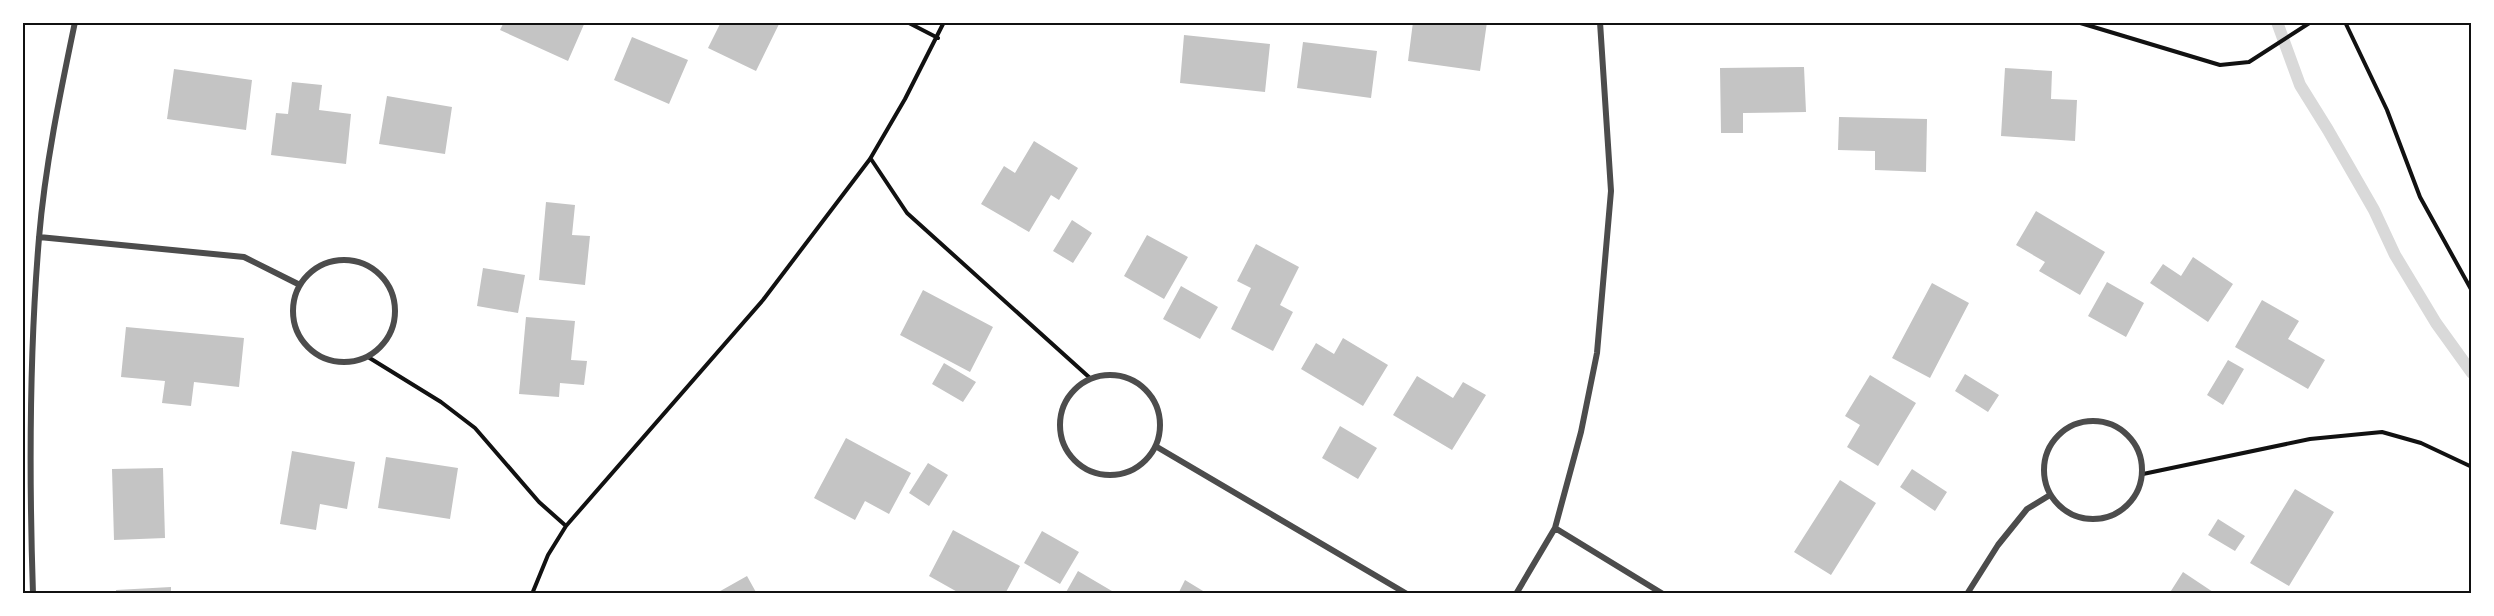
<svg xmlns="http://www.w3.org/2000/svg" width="2494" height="616" font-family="Roboto,sans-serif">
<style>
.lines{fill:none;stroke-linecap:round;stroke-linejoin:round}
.stream{stroke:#d9d9d9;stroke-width:12}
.building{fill:#c4c4c4}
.path{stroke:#111;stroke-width:4}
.minor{stroke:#4c4c4c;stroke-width:6}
.neatline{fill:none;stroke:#111;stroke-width:2}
</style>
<rect width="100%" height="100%" fill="#fff"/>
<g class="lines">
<path class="stream" d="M 2277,22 L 2300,85 L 2328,130 L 2374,210 L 2395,255 L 2436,323 L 2472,373"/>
</g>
<path class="building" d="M 504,22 L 585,22 L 568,61 L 500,30 Z
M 721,22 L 780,22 L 756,71 L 708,48 Z
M 1413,22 L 1487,22 L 1480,71 L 1408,61 Z
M 1184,35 L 1270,44 L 1265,92 L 1180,83 Z
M 632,37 L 688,60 L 669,104 L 614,80 Z
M 1303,42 L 1377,51 L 1371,98 L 1297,88 Z
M 1804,67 L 1806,112 L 1743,113 L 1743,133 L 1721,133 L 1720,68 Z
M 2005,68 L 2052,71 L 2051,99 L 2077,100 L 2075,141 L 2001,136 Z
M 174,69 L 252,80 L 246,130 L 167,119 Z
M 292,82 L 322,85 L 319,110 L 351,114 L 346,164 L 271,155 L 276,113 L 288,114 Z
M 387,96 L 452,107 L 445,154 L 379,144 Z
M 1839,117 L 1927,119 L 1926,172 L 1875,170 L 1875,151 L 1838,150 Z
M 1034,141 L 1078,168 L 1059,200 L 1051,195 L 1029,232 L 981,204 L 1004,166 L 1015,173 Z
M 546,202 L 575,205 L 572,235 L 590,236 L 585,285 L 539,280 Z
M 2036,211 L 2105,252 L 2080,295 L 2039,271 L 2045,262 L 2016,245 Z
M 1072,220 L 1092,233 L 1073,263 L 1053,251 Z
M 1147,235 L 1188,257 L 1164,299 L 1124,276 Z
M 1256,244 L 1299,267 L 1280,305 L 1293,312 L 1273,351 L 1231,329 L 1251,288 L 1237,281 Z
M 2193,257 L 2233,284 L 2208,322 L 2150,283 L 2163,264 L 2181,276 Z
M 483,268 L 525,275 L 518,313 L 477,306 Z
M 2107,282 L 2144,303 L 2126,337 L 2088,316 Z
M 1932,283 L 1969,303 L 1930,378 L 1892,358 Z
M 1181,286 L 1218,307 L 1200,339 L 1163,319 Z
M 923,290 L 993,327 L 970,372 L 900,335 Z
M 2262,300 L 2299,321 L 2288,339 L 2325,360 L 2308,389 L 2235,347 Z
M 526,317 L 575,321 L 571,360 L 587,361 L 584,385 L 560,383 L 559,397 L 519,394 Z
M 126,327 L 244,338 L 239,387 L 194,382 L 191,406 L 162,403 L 165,381 L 121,377 Z
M 1343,338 L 1388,365 L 1363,406 L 1301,369 L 1316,343 L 1334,354 Z
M 2228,360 L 2244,369 L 2223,405 L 2207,395 Z
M 944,363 L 976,382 L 963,402 L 932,384 Z
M 1965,374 L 1999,395 L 1988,412 L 1955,391 Z
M 1870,375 L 1916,403 L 1878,466 L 1847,447 L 1860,425 L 1845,416 Z
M 1417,376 L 1453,398 L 1463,382 L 1486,395 L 1452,450 L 1393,415 Z
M 1340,426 L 1377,448 L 1358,479 L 1322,458 Z
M 846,438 L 911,473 L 889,514 L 865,501 L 855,520 L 814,498 Z
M 292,451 L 355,462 L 347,509 L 320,504 L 316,530 L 280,524 Z
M 386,457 L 458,468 L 450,519 L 378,508 Z
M 928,463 L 948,475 L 929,506 L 909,493 Z
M 163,468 L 165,538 L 114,540 L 112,469 Z
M 1912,469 L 1947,492 L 1935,511 L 1900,487 Z
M 1840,480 L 1876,503 L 1831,575 L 1794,552 Z
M 2295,489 L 2334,512 L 2289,586 L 2250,563 Z
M 2218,519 L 2245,536 L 2235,551 L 2208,535 Z
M 953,530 L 1020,566 L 1005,594 L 961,594 L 929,576 Z
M 1042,531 L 1079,552 L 1060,584 L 1024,563 Z
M 1078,571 L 1117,594 L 1065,594 Z
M 2183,572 L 2216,594 L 2169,594 Z
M 747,576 L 757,594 L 715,594 Z
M 1185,580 L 1208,594 L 1178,594 Z
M 171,587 L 171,594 L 116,594 L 116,590 Z"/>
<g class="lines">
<path class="path" d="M 907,22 L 938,38
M 2077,22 L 2220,65 L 2249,62 L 2311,22
M 2345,22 L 2387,110 L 2420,197 L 2472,291
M 871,159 L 907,213 L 1090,378
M 368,357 L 441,402 L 475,428 L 539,502 L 566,526
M 2143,474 L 2310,439 L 2382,432 L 2421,443 L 2472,467
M 532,594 L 548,555 L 566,526 L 763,300 L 870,159 L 905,99 L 944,22"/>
<path class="minor" d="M 39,237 L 244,257 L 300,285
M293 311a51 51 0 1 1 102 0a51 51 0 1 1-102 0Z
M1060 425a50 50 0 1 1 100 0a50 50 0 1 1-100 0Z
M2044 470a49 49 0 1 1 98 0a49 49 0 1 1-98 0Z
M 1157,447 L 1407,594
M 1555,528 L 1663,594
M 33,594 C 29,475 29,357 39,238 C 45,166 60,94 75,22
M 1516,594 L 1555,528 L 1581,432 L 1597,353 L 1611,191 L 1600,22
M 1967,594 L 1998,545 L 2027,509 L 2050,495"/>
</g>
<rect width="2494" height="616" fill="none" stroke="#ffffff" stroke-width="48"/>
<rect x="24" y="24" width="2446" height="568" class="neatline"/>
</svg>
